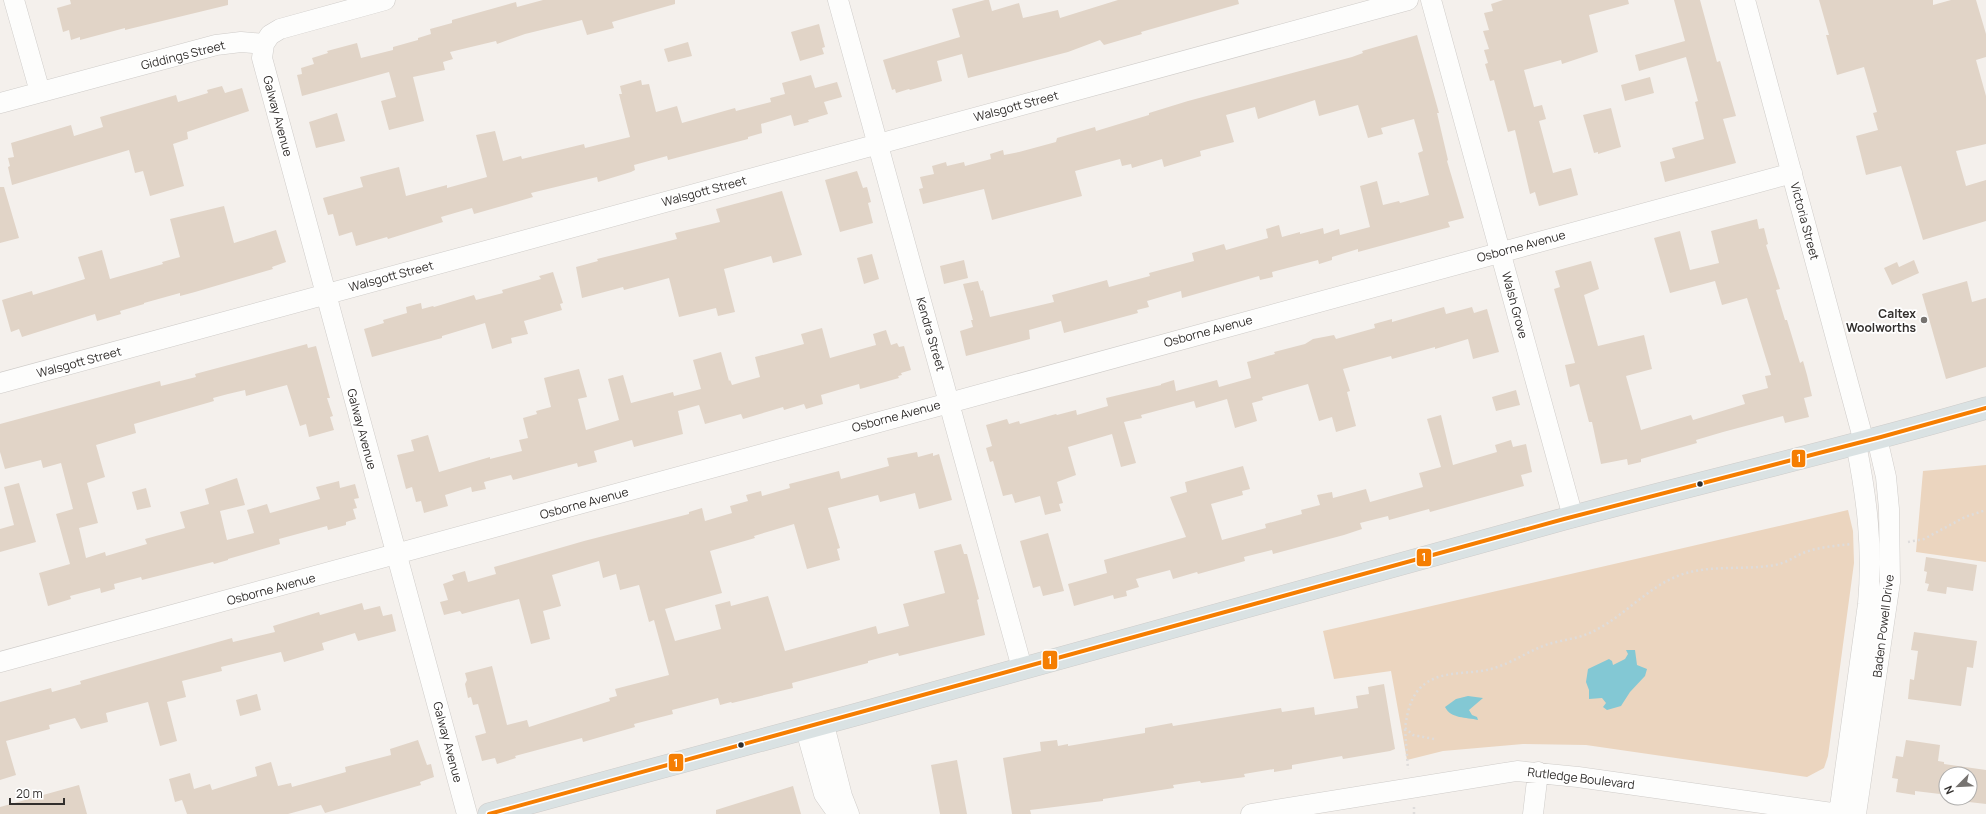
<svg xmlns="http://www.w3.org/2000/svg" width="1986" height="814" font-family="Manrope,sans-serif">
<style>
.green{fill:#ebd5bf}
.water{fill:#83c8d4}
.building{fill:#e1d4c7}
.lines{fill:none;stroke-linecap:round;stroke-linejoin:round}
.minor-casing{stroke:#cfccc9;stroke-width:21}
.major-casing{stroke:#ceccca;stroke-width:23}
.path{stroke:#dedcdb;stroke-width:2.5;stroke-dasharray:2 3;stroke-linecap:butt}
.minor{stroke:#fdfdfc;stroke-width:20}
.major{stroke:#dae2e3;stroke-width:22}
.bus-1-casing{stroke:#fff;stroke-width:7}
.bus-1{stroke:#f57e02;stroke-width:4}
.poi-dot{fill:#767370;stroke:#fff;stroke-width:1.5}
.bus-dot{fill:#322f2d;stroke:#fff;stroke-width:1.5}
.labels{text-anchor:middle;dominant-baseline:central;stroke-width:3.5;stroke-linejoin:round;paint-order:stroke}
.street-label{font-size:12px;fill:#322f2d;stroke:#fff}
.poi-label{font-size:12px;font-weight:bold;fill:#322f2d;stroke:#fff;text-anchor:end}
.line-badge{stroke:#fff;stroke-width:1.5}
.badge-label{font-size:11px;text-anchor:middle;font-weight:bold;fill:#fff}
</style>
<rect width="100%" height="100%" fill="#f4f0ec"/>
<path class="green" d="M 1986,465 L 1986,562 L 1916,552 L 1923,471 Z
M 1848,510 L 1853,531 L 1854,563 L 1828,756 L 1824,768 L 1807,777 L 1586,745 L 1523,744 L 1443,751 L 1407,760 L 1391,671 L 1334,679 L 1323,631 Z"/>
<path class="water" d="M 1626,650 L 1635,650 L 1637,665 L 1647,669 L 1645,676 L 1630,692 L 1621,706 L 1607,710 L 1603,707 L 1606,703 L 1602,698 L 1589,699 L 1589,690 L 1586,682 L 1588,669 L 1609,659 L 1612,661 L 1613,665 L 1625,659 L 1628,654 Z
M 1468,696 L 1483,698 L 1469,710 L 1472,715 L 1477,717 L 1478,720 C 1466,717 1451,719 1445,707 L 1456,699 Z"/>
<path class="building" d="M 70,0 L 228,0 L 228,5 L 125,30 L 125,28 L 80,40 L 80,37 L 71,40 L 69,30 L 63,32 L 57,8 L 71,4 Z
M 543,0 L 675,0 L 675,4 L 612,22 L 614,28 L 587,35 L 582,20 L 525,34 L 497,44 L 496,41 L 450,52 L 453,59 L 443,62 L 445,70 L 413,77 L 424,121 L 389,130 L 381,101 L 396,97 L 389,72 L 302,96 L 297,75 L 302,74 L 301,68 L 314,64 L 312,58 L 328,53 L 327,51 L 357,43 L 361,58 L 393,50 L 393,47 L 418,40 L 418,38 L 431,34 L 430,29 L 452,23 L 452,20 L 516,2 L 517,7 Z
M 985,0 L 989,0 L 992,11 L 1019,3 L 1023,18 L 1058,10 L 1060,18 L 1118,0 L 1238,0 L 1239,4 L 1141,32 L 1142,34 L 1104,45 L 1100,40 L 1068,52 L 968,78 L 962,54 L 937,61 L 942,81 L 910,90 L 909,89 L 896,93 L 895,89 L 892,90 L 883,60 L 960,37 L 952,9 Z
M 1503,0 L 1628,0 L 1629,4 L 1589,15 L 1598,52 L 1562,64 L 1561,60 L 1524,70 L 1534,107 L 1542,105 L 1546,119 L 1539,121 L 1553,173 L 1571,168 L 1578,195 L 1539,206 L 1535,192 L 1530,194 L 1515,130 L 1508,132 L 1494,80 L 1490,81 L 1485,64 L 1488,63 L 1484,50 L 1489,49 L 1483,31 L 1489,30 L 1484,13 L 1493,11 L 1491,4 Z
M 1674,0 L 1700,0 L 1717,62 L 1720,61 L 1736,116 L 1723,119 L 1736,163 L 1665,182 L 1660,162 L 1675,158 L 1672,148 L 1704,139 L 1695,102 L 1698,101 L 1686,57 L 1639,71 L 1635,55 L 1685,41 Z
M 1819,0 L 1933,0 L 1933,5 L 1951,0 L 1976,0 L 1986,34 L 1986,57 L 1976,60 L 1986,96 L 1986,144 L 1956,151 L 1966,186 L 1986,180 L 1986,221 L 1923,240 L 1901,166 L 1866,175 L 1856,136 L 1878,130 L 1873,113 L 1877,112 L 1864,67 L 1837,75 L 1826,35 L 1829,35 Z
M 819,24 L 825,47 L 822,48 L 824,54 L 800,61 L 791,32 Z
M 1417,35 L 1439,113 L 1437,113 L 1448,160 L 1447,161 L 1464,218 L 1448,222 L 1450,227 L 1358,252 L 1358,249 L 1332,257 L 1332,260 L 1319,264 L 1318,260 L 1272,272 L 1273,277 L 1260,280 L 1259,276 L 1182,298 L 1181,291 L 1147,301 L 1149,307 L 1137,310 L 1138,313 L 1064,333 L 1061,321 L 1029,330 L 1030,339 L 966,356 L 960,331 L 973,327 L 971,320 L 973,320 L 963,284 L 978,281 L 981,291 L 983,290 L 990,317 L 1054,302 L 1052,295 L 1107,280 L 1109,287 L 1150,276 L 1149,273 L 1194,261 L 1192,253 L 1224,244 L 1226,250 L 1268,238 L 1266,229 L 1279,225 L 1282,237 L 1300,232 L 1300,234 L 1323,228 L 1324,234 L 1339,229 L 1340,235 L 1370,227 L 1360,186 L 1377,181 L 1383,205 L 1399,201 L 1400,203 L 1429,195 L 1418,153 L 1423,151 L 1414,119 L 1381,128 L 1383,134 L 1368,138 L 1358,105 L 1319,116 L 1315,100 L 1258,119 L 1255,107 L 1226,115 L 1234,142 L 1200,151 L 1201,156 L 1164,167 L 1162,159 L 1132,168 L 1131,164 L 1122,166 L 1120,159 L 1075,171 L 1082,196 L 992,220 L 984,189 L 923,204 L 919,189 L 923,188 L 920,177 L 934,174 L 932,166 L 946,162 L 947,166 L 964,162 L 965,166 L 991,159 L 990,154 L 1003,150 L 1004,155 L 1019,152 L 1056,142 L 1057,138 L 1095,127 L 1096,131 L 1149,115 L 1149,113 L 1188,101 L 1352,57 L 1363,53 L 1362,51 Z
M 688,42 L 692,56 L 668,62 L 664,49 Z
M 811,75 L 815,88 L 837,82 L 842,97 L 824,102 L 828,114 L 808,120 L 809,122 L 794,126 L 791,115 L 761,124 L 762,133 L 748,137 L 748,139 L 668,160 L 667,156 L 634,165 L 635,170 L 631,172 L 598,182 L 597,177 L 531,193 L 533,197 L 474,214 L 472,208 L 441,217 L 443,222 L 388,239 L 387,237 L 356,246 L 352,232 L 339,236 L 333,214 L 328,215 L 323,198 L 363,187 L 360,177 L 399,167 L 406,196 L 447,185 L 447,188 L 487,177 L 476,135 L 495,131 L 503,161 L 521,156 L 522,159 L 584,144 L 585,148 L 630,137 L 619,94 L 622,94 L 620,86 L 641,80 L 642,85 L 649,84 L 656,112 L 677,106 L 682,123 L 735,108 L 736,111 L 771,102 L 770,98 L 785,94 L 782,83 Z
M 1650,77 L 1654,93 L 1625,101 L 1621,85 Z
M 222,86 L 225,93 L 242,88 L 249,111 L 187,132 L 188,139 L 173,144 L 184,186 L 150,196 L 143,171 L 135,173 L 129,150 L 12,185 L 8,167 L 10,166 L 8,158 L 14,157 L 11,143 L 71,125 L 74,136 L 103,127 L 100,117 L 176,95 L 178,102 L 208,93 L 207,90 Z
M 1611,108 L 1621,147 L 1598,154 L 1598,152 L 1594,153 L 1583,115 Z
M 337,113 L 345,141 L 316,148 L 309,122 Z
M 857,171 L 863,188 L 867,187 L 871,202 L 868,203 L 873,223 L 840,232 L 825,180 Z
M 0,187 L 4,187 L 19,238 L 0,243 Z
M 782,191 L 802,255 L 773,263 L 771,256 L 724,269 L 735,312 L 718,316 L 716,308 L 679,317 L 669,278 L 624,290 L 623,287 L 582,298 L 576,267 L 598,261 L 597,259 L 677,239 L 675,233 L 720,222 L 716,209 Z
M 224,206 L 234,243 L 276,230 L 286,262 L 272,267 L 273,269 L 195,292 L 180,296 L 180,293 L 144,303 L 144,304 L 120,311 L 121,314 L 97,321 L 95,314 L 22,337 L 19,329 L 11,332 L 2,300 L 32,291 L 33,295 L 85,279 L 78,257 L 102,250 L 110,279 L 163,264 L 162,262 L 180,257 L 170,219 Z
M 1757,219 L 1759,229 L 1764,228 L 1768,244 L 1766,245 L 1780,289 L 1776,290 L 1785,320 L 1787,320 L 1800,363 L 1803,361 L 1807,375 L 1812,396 L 1804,398 L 1809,417 L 1785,423 L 1783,416 L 1723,432 L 1696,440 L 1697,443 L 1641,459 L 1641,462 L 1628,465 L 1627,459 L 1601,464 L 1592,422 L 1589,422 L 1579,384 L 1570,387 L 1565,365 L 1575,363 L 1556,296 L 1554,289 L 1560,287 L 1555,271 L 1591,261 L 1599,289 L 1584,295 L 1598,346 L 1644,335 L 1652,369 L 1626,376 L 1641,430 L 1691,415 L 1693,420 L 1745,404 L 1742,395 L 1768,388 L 1765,376 L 1771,375 L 1747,298 L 1722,305 L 1715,281 L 1670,293 L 1654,238 L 1680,231 L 1690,270 L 1719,263 L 1711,231 Z
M 872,254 L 879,279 L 864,284 L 857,258 Z
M 964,260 L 968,278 L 944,284 L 940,266 Z
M 1914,260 L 1919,273 L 1892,285 L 1884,268 L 1897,262 L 1899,267 Z
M 553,272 L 563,303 L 560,304 L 562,310 L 524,321 L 528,334 L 511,338 L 512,343 L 492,349 L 485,323 L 442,336 L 442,338 L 372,357 L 364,329 L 384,323 L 383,320 L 407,313 L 406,307 L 421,303 L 422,309 L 433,306 L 434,307 L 474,295 L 476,300 L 503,293 L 502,290 L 541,279 L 539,276 Z
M 1967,281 L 1972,302 L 1986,298 L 1986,367 L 1946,379 L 1922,294 Z
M 1444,307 L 1446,314 L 1472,307 L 1474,313 L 1487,309 L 1499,352 L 1473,359 L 1468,339 L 1435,349 L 1435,347 L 1392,359 L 1391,356 L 1343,369 L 1350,391 L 1347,392 L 1356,426 L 1336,432 L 1332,417 L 1319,421 L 1308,384 L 1262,397 L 1263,400 L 1252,403 L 1257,421 L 1235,428 L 1227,399 L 1196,408 L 1194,401 L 1141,415 L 1142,418 L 1124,422 L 1136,463 L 1121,467 L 1112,434 L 1068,447 L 1076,475 L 1057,482 L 1063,503 L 1059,504 L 1061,511 L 1045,515 L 1040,496 L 1015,503 L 1012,494 L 1003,496 L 993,461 L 990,462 L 986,448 L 992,446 L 986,425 L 1007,419 L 1009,424 L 1019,421 L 1020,424 L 1056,414 L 1057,415 L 1076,410 L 1077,415 L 1108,406 L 1106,398 L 1161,385 L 1161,384 L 1174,380 L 1176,391 L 1217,380 L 1219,387 L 1251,378 L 1247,362 L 1275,354 L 1274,352 L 1305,344 L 1313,339 L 1334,335 L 1336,339 L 1375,328 L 1374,324 L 1392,319 L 1392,322 Z
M 822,328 L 830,358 L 876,345 L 873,334 L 886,330 L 891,345 L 897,343 L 899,347 L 904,346 L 911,370 L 901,373 L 902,375 L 898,376 L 899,378 L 885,382 L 860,389 L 859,384 L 821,395 L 823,404 L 806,409 L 804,404 L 784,410 L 783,407 L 743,419 L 741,414 L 705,424 L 699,405 L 678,411 L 683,434 L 634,447 L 632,440 L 594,451 L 597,462 L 578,467 L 577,463 L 513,480 L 511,475 L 484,482 L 486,489 L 472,492 L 471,487 L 445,495 L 448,506 L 424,513 L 421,501 L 416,502 L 412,487 L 406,489 L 397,455 L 414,451 L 411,440 L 428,435 L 439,472 L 490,457 L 490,459 L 522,451 L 519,440 L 528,438 L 523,418 L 537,414 L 536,411 L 551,407 L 544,378 L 579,369 L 587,397 L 578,399 L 586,430 L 619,420 L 608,379 L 623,375 L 631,403 L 673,392 L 674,396 L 701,389 L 693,360 L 721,352 L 729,381 L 730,380 L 732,385 L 760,377 L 755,357 L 804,344 L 801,334 Z
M 307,344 L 308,348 L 316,346 L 330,398 L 327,398 L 333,416 L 330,417 L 334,430 L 309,437 L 306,424 L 300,426 L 287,385 L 246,396 L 245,390 L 228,394 L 213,398 L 214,401 L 134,424 L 136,433 L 96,445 L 105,477 L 87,483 L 98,523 L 79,528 L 86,558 L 105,552 L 106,556 L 147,544 L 145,539 L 185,528 L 180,512 L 209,504 L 205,489 L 237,478 L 245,505 L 220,511 L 227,540 L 254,533 L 247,510 L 267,504 L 270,513 L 320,499 L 316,487 L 339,481 L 340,488 L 355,484 L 359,498 L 354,499 L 357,508 L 353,509 L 356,519 L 346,522 L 346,525 L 328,530 L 327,526 L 279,539 L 280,544 L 228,559 L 228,560 L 214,564 L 213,562 L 142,580 L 141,577 L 114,584 L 115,589 L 101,593 L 100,588 L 70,596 L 71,599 L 48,606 L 39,573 L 70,564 L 56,514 L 73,509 L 61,463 L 43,468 L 41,460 L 5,469 L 0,452 L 0,424 L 160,381 L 161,386 L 196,377 L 195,374 Z
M 1516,390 L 1520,405 L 1496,411 L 1492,397 Z
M 1441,415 L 1453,465 L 1497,452 L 1495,445 L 1511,440 L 1513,447 L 1526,444 L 1532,472 L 1521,475 L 1524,486 L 1430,512 L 1429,509 L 1389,520 L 1388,516 L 1360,523 L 1362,529 L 1344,535 L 1273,554 L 1272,550 L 1244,557 L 1245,561 L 1198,574 L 1197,572 L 1173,579 L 1170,570 L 1136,579 L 1139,587 L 1126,591 L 1127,596 L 1114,599 L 1113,595 L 1074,606 L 1068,584 L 1107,573 L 1104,560 L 1186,537 L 1170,497 L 1187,492 L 1185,482 L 1243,466 L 1250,489 L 1242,491 L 1243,495 L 1211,504 L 1222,540 L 1266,528 L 1265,524 L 1302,514 L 1301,510 L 1320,505 L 1317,495 L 1332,492 L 1333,498 L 1366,489 L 1370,502 L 1423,487 L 1419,473 L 1441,467 L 1427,419 Z
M 917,452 L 918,457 L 933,453 L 933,456 L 939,454 L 952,500 L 919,509 L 915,493 L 880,502 L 878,495 L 828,508 L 840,548 L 837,549 L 840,560 L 807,569 L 794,524 L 754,536 L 755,538 L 710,551 L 722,593 L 665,609 L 675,641 L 721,629 L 715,605 L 730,601 L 731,606 L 768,596 L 785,651 L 876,626 L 878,634 L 909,626 L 903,604 L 945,593 L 934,551 L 961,544 L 964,554 L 967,554 L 979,599 L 977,600 L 985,635 L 899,656 L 898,653 L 868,661 L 868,663 L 792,683 L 793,688 L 732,703 L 731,702 L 720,705 L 718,698 L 672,710 L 673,714 L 634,724 L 635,727 L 583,742 L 582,738 L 515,756 L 516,758 L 497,764 L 495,758 L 482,761 L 475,736 L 486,733 L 478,704 L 473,705 L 471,697 L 468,698 L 465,684 L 467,680 L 465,673 L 492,666 L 507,725 L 527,720 L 529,727 L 610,701 L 609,698 L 617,696 L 615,689 L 669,675 L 654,620 L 649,622 L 639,585 L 620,590 L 616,574 L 603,578 L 599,561 L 552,575 L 561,606 L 543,611 L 550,639 L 531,644 L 519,599 L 462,614 L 460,611 L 444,615 L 440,602 L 448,600 L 443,584 L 454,580 L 452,575 L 465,571 L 468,582 L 496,574 L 494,567 L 584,541 L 689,514 L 689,512 L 702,508 L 705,521 L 732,513 L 730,506 L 748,501 L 746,495 L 761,491 L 762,496 L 790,488 L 789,484 L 839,471 L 841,479 L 889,466 L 887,458 Z
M 19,483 L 36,542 L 0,552 L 0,529 L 14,525 L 4,487 Z
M 146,488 L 151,507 L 137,510 L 132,492 Z
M 1048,533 L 1064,591 L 1043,596 L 1040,586 L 1033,588 L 1020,541 Z
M 1926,557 L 1977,565 L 1973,591 L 1947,587 L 1946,594 L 1927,591 L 1929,584 L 1925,583 L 1927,572 L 1924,571 Z
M 362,603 L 364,610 L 380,606 L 383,616 L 392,614 L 396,631 L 358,641 L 355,633 L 322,643 L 324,650 L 284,662 L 281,652 L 221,667 L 222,671 L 182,681 L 186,697 L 167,702 L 177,741 L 160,746 L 148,702 L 106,713 L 108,722 L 96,725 L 81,729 L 75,718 L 49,725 L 50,729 L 6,741 L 16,775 L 0,780 L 0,702 L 51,688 L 52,692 L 81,684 L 80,681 L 232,638 L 233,642 L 275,632 L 273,626 L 319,612 L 320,615 Z
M 1914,632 L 1977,641 L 1973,668 L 1967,667 L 1961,706 L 1908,699 L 1910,679 L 1914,680 L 1918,651 L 1911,650 Z
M 1384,684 L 1395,749 L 1390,751 L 1343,759 L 1342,756 L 1292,765 L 1292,769 L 1274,772 L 1274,769 L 1244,774 L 1245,777 L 1201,783 L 1200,781 L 1173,785 L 1174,788 L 1103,799 L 1103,801 L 1030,810 L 1031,814 L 1012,814 L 1003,758 L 1041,751 L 1040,742 L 1057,740 L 1058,746 L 1068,744 L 1068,746 L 1145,733 L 1145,728 L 1172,723 L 1173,726 L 1281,708 L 1282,712 L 1314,707 L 1315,715 L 1358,708 L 1356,696 L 1369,694 L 1368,687 Z
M 257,694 L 261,710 L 240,716 L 236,700 Z
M 418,740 L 427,765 L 431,764 L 434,777 L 420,782 L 421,785 L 325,813 L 321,805 L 288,814 L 187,814 L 182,800 L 175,802 L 169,779 L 190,773 L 194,789 L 210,784 L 212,790 L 257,776 L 255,767 L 271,762 L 278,786 L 291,783 L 292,787 L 346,772 L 345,767 L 391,755 L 390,749 Z
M 1906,740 L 1940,745 L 1938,761 L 1944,762 L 1944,764 L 1986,770 L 1986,804 L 1969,802 L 1971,784 L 1970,784 L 1970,774 L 1946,774 L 1946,781 L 1942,780 L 1940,794 L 1915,791 L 1915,795 L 1896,792 L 1898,779 L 1892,778 L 1896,756 L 1903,757 Z
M 957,760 L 967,814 L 940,814 L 931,765 Z
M 79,785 L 87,814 L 0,814 L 0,807 Z
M 793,786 L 801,814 L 716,814 L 716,810 Z"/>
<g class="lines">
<defs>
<path id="minor" d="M 14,0 L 40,92
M 838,0 L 1022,668
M 1431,0 L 1573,517
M 1745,0 L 1864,442
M 264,44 L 262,58 L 467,814
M 0,103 L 216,45 L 241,42 L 264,44 L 270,35 L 280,29 L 385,0
M 0,383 L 1408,0
M 0,662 L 1792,173
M 824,725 L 842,796 L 849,814
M 806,730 L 824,794 L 838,814
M 1251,814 L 1517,771 L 1578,777 L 1839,814
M 1533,814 L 1538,772
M 1839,814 L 1868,604 C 1873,548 1867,499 1856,444
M 1856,814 L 1890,582 L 1889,509 L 1886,477 L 1877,438"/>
<path id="major" d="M 489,814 C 848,718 1205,618 1564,519 C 1704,481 1846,449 1986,408"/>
</defs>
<use href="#minor" class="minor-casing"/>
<use href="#major" class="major-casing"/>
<path class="path" d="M 1908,542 L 1924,539 L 1965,517 L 1986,510
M 1405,729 L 1408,769
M 1434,739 L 1413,735 L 1405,728 C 1408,708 1412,690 1431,680 C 1449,671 1472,674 1491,669 C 1510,664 1525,653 1543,646 C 1556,641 1569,640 1582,636 C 1617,624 1640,593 1673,578 C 1705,563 1742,571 1775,565 C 1786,563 1794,557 1803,553 C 1818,547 1835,546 1851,544
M 1414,807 L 1414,814"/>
<use href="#minor" class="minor"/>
<use href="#major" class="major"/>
<defs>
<path id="bus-1" d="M 489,814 L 1564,519 L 1881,437 L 1986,408"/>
</defs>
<use href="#bus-1" class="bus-1-casing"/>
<use href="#bus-1" class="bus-1"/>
</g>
<circle class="poi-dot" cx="1924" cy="320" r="4"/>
<g class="bus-dot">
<circle cx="1700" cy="484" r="3.5"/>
<circle cx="741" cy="745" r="3.5"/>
</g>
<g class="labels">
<g class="street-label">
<text transform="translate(183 55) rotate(-14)">Giddings Street</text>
<text transform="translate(1016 106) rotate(-15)">Walsgott Street</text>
<text transform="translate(278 116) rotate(75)">Galway Avenue</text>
<text transform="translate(704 191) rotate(-15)">Walsgott Street</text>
<text transform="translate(1805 221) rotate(75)">Victoria Street</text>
<text transform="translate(1521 246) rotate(-15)">Osborne Avenue</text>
<text transform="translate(391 276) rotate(-15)">Walsgott Street</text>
<text transform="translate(1515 305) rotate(75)">Walsh Grove</text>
<text transform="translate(1208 331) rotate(-15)">Osborne Avenue</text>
<text transform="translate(931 334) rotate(74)">Kendra Street</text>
<text transform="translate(79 362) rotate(-15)">Walsgott Street</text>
<text transform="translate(896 416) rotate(-15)">Osborne Avenue</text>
<text transform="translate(362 429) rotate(75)">Galway Avenue</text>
<text transform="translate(584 503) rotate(-15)">Osborne Avenue</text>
<text transform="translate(271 589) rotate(-15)">Osborne Avenue</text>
<text transform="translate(1883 626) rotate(-83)">Baden Powell Drive</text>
<text transform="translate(448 742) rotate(75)">Galway Avenue</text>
<text transform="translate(1581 778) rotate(7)">Rutledge Boulevard</text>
</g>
<g class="poi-label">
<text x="1916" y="313">Caltex<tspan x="1916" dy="14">Woolworths</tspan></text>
</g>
</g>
<g class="line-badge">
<rect x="1791" y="449" width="15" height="19" rx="4" fill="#f57e02"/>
<rect x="1416" y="548" width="16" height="19" rx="4" fill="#f57e02"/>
<rect x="1042" y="650" width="16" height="20" rx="4" fill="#f57e02"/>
<rect x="668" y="753" width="16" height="19" rx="4" fill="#f57e02"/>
</g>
<g class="badge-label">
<text x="1799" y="462">1</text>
<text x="1424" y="561">1</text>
<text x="1050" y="664">1</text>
<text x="676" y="767">1</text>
</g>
<g transform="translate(1958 786) rotate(246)"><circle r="19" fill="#ffffff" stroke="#adacab"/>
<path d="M0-3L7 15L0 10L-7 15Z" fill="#767370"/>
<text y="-6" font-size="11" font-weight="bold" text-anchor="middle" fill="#322f2d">N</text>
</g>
<path d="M10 798v6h54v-6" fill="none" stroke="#322f2d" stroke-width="2"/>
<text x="16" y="798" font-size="12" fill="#322f2d" stroke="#ffffff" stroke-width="3" paint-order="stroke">20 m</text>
</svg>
